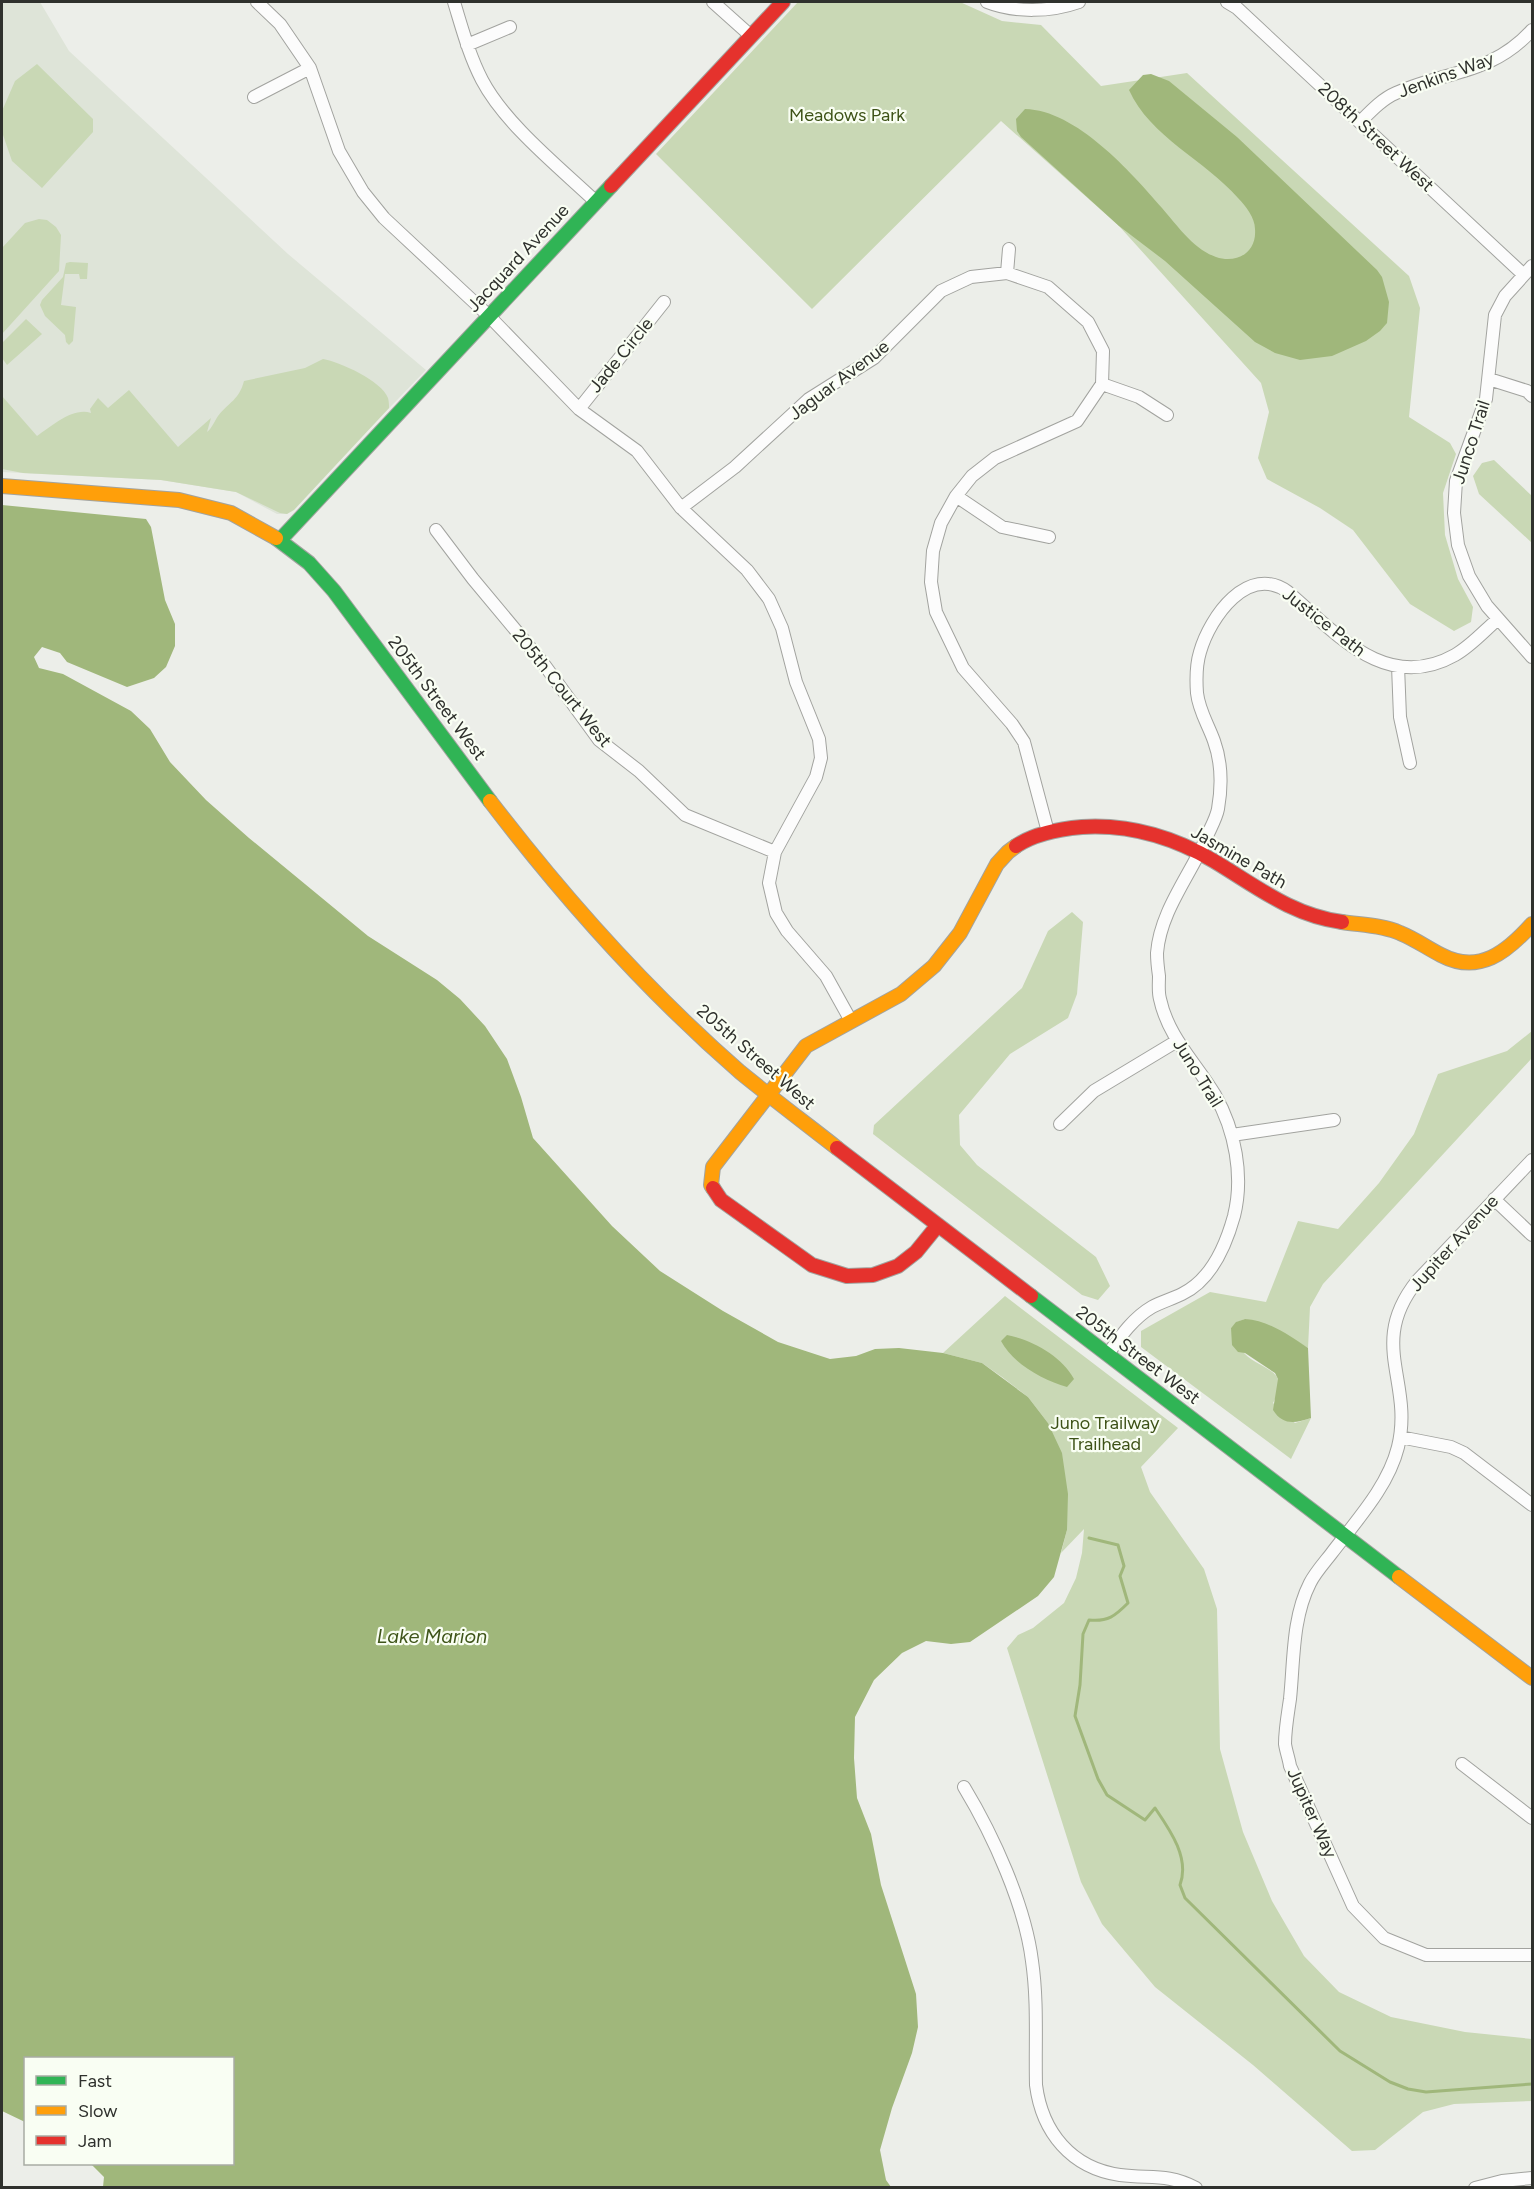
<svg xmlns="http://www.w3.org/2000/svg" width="1534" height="2189" font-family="Figtree,sans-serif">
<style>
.built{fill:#dee4d8}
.green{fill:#c9d8b5}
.water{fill:#a0b77b}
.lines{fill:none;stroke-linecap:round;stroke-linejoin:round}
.stream{stroke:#a0b77b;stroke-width:3}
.street-casing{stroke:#a2a39f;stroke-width:14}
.fast-casing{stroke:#a2a39f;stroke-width:16}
.slow-casing{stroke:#a2a39f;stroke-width:16}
.jam-casing{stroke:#a2a39f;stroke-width:16}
.street{stroke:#fcfcfc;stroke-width:12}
.fast{stroke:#30b455;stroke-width:14}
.slow{stroke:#ff9f0a;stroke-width:14}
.jam{stroke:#e5322d;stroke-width:14}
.labels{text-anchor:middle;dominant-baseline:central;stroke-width:4.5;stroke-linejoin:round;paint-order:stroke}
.street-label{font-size:18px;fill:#2f312d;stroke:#f9fef3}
.park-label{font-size:18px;fill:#3d5217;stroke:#f9fef3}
.water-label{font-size:20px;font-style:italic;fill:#3f551a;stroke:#f9fef3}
</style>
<rect width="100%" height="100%" fill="#eceee9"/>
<path class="built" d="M 2,2 L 40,2 L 69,51 L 288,254 L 426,370 L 287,514 L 277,514 L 236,492 L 161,480 L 2,472 Z"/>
<path class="green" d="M 798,2 L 960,2 L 1002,21 L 1041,25 L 1101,86 L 1187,73 L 1409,276 L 1420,308 L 1409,417 L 1450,443 L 1456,454 L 1443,493 L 1445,535 L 1458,579 L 1473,607 L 1471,622 L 1454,631 L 1410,604 L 1353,530 L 1320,508 L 1267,479 L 1258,458 L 1269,412 L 1261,383 L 1119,226 L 1001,121 L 812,309 L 656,154 Z
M 37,64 L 93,119 L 93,132 L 42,188 L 12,161 L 2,132 L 2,111 L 15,81 Z
M 39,219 L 47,220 L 56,227 L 61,235 L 59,271 L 2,334 L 2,248 L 25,223 Z
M 70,262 L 88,263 L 87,279 L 80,279 L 79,274 L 65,274 L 61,305 L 76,307 L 73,341 L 69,345 L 66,342 L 65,335 L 45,316 L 40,305 L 42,300 L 63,277 L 66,263 Z
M 26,319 L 42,334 L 7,365 L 2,358 L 2,343 Z
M 323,359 C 340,362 382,381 388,398 C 389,402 389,405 389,408 L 294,510 L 287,514 L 280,513 L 236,492 L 161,480 L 23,473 L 2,469 L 2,396 L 37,436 C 52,426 73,407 91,413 L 90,409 L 98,398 L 108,408 L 129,390 L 178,447 L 211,418 L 207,432 C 212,428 214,422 218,416 C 229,402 239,400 244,381 L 305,368 Z
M 1494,460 L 1532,496 L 1532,543 L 1479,494 L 1473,476 L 1482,463 Z
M 1072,912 L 1083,922 L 1077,994 L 1068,1018 L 1010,1054 L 959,1115 L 960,1145 L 977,1165 L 1096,1257 L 1110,1286 L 1098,1300 L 1082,1295 L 873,1134 L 874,1125 L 1022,988 L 1048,931 Z
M 1532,1031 L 1532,1058 L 1323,1284 L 1310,1307 L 1308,1348 L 1298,1342 L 1245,1319 L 1237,1322 L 1231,1328 C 1235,1336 1239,1347 1245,1354 C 1262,1371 1292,1369 1273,1403 L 1295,1423 L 1311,1418 L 1291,1459 L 1141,1347 L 1141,1331 L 1210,1292 L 1266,1302 L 1298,1221 L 1338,1229 L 1379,1183 L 1414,1134 L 1438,1074 L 1507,1051 Z
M 1005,1296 L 1178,1428 L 1141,1467 L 1150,1492 L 1204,1569 L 1217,1609 L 1220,1749 L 1243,1832 L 1272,1901 L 1304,1956 L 1339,1992 L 1391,2017 L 1465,2032 L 1532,2039 L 1532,2101 L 1454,2104 L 1423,2112 L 1375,2150 L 1352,2151 L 1253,2065 L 1155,1987 L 1102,1924 L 1081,1882 L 1007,1648 L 1018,1635 L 1033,1628 L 1064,1603 L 1076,1578 L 1082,1553 L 1084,1529 L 1061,1553 L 1067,1530 L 1048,1423 L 1028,1397 L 1002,1377 L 982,1363 L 943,1353 Z"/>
<path class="water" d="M 1151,74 L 1169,81 L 1237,137 L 1377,270 L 1382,277 L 1389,302 L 1387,323 L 1380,331 L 1366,341 L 1332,356 L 1300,360 L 1275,353 L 1255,342 L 1165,261 L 1119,226 L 1021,137 L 1017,131 L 1016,119 L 1025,109 C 1076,110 1131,172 1162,208 C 1177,225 1193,249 1216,257 C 1236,264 1257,253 1255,229 C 1255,218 1246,206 1238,198 C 1205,160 1150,137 1129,90 L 1143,75 Z
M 2,505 L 146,519 L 151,527 L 165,600 L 175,624 L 175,646 L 166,667 L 154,678 L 127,687 L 67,662 L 60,653 L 42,647 L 34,657 L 39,668 L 63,674 L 131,711 L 150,729 L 170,762 L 206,800 L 249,838 L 368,936 L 437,980 L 460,999 L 485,1026 L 507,1059 L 521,1097 L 533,1138 L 612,1226 L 660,1271 L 723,1311 L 778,1342 L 830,1359 L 856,1356 L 875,1349 L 899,1348 L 943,1353 L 982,1363 L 1028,1397 L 1048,1423 L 1062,1453 L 1068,1494 L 1067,1530 L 1054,1577 L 1038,1596 L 970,1642 L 951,1644 L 926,1641 L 902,1653 L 874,1680 L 855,1717 L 854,1758 L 857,1798 L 871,1834 L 881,1885 L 916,1994 L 918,2027 L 912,2053 L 892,2108 L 880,2150 L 886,2180 L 891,2187 L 103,2187 L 104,2177 L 91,2164 L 232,2164 L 232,2058 L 26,2058 L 25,2122 L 2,2111 Z
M 1245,1319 C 1268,1320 1290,1336 1308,1348 L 1311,1418 C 1296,1423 1283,1426 1273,1410 L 1278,1379 L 1275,1373 L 1245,1353 L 1238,1352 L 1232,1345 L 1231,1328 L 1236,1322 Z
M 1007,1335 C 1032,1340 1062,1356 1074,1379 L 1067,1387 C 1043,1380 1013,1364 1001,1341 Z"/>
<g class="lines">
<path class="stream" d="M 1089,1538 L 1118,1545 L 1124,1566 L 1120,1576 L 1128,1603 C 1115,1616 1108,1622 1089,1620 L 1083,1634 L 1080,1685 L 1075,1716 L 1098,1779 L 1107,1795 L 1145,1820 L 1155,1808 C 1170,1830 1190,1858 1180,1885 L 1185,1898 L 1340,2051 L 1390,2082 L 1408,2089 L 1426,2092 L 1532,2084"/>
<defs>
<path id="street" d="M 257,2 L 280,24 L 310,68 L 339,151 L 363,192 L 384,218 L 489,316 L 579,409 L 637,451 L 681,508 L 747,570 L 769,599 L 782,628 L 796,682 L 819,739 L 821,758 L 816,777 L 775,852 L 769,883 L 776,913 L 787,931 L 826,976 L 851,1021
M 454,2 C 462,28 469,55 482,80 C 505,124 559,167 596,202
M 713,2 L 751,36
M 987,2 C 1015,13 1051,12 1079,2
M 1227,2 L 1237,8 L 1524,275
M 467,45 L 510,27
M 254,97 L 310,68
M 1360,122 C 1371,111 1382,99 1396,93 C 1447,70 1491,75 1532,30
M 1532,266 L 1505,296 L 1495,315 L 1486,399 L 1456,481 L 1454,513 L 1458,545 L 1469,576 L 1487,606 L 1532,657
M 1007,273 L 1009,249
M 1489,379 L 1527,391 L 1532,396
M 1102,384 L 1139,397 L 1167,415
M 579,409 L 664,302
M 956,496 L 1002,527 L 1049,537
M 681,508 L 735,467 L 809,399 L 874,358 L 941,291 L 971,277 L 1007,273 L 1048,287 L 1088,322 L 1103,351 L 1102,384 L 1077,421 L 995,458 L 972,476 L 956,496 L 941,523 L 933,551 L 931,582 L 936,612 L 963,668 L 1012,724 L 1024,742 L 1048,832
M 436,530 L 473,579 L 543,663 L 599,740 L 639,771 L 685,815 L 775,852
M 1398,666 L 1400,717 L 1410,763
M 1060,1124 L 1094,1091 L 1177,1041
M 1232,1135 L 1334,1120
M 1532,1160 L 1417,1281 C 1367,1344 1414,1381 1398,1447 C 1388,1487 1356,1521 1331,1554 C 1324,1563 1315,1573 1310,1583 C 1292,1618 1294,1661 1290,1699 C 1288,1713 1285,1729 1285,1744 C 1286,1751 1289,1759 1290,1766 L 1353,1906 L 1384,1938 L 1426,1955 L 1532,1955
M 1494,1199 L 1532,1235
M 1108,1354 C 1120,1337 1133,1318 1152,1307 C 1161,1302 1172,1299 1182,1294 C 1211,1280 1226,1245 1234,1216 C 1244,1176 1235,1130 1215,1095 C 1196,1063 1168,1037 1160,999 C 1158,992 1159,984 1159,976 C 1158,969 1157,961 1157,953 C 1160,913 1188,878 1204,843 C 1208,832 1216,820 1218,809 C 1222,786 1222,763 1214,741 C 1208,724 1199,711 1197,693 C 1196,679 1196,665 1200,652 C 1210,617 1248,563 1288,592 C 1335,632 1386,694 1455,655 C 1471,646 1484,631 1498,619
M 1400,1437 L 1451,1447 L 1464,1453 L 1532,1505
M 1462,1764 L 1532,1818
M 964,1787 C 993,1835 1025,1905 1032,1961 C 1038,2002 1035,2044 1036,2085 C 1042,2132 1071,2168 1120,2175 C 1150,2179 1167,2173 1196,2188
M 1475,2188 L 1502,2181 L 1532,2178"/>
<path id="fast" d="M 276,538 L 309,563 L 334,591 L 490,801
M 280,540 L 611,186
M 1031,1296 L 1399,1577"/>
<path id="slow" d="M 2,486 L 179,500 L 231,513 L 276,538
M 490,801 C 565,899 647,991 740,1072 C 772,1098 805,1123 837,1148
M 1342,922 C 1361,925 1382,925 1400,933 C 1415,939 1427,948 1441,955 C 1479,975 1507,952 1532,924
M 713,1188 L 711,1185 L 713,1167 L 806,1046 L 901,994 L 934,966 L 960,933 L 997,864 L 1008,852 L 1016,846
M 1399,1577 L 1532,1678"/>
<path id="jam" d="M 611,186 L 783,2
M 1016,846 C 1035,833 1060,829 1082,827 C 1130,824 1173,837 1214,861 C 1256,886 1291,915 1342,922
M 837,1148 L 1031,1296
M 713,1188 L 721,1200 L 812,1265 L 847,1276 L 873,1275 L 898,1266 L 916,1252 L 938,1225"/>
</defs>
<use href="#street" class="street-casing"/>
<use href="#fast" class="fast-casing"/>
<use href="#slow" class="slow-casing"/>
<use href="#jam" class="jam-casing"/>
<use href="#street" class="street"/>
<use href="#fast" class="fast"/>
<use href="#slow" class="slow"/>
<use href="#jam" class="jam"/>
</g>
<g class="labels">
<g class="street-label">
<text transform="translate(1446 75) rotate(-20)">Jenkins Way</text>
<text transform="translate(1376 137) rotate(43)">208th Street West</text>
<text transform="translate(518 258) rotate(-47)">Jacquard Avenue</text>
<text transform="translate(621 355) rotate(-51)">Jade Circle</text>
<text transform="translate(839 380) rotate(-37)">Jaguar Avenue</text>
<text transform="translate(1471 442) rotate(-72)">Junco Trail</text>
<text transform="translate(1324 622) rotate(38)">Justice Path</text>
<text transform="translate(562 688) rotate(51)">205th Court West</text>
<text transform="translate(437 698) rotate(53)">205th Street West</text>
<text transform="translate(1239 857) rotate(30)">Jasmine Path</text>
<text transform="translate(756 1057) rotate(41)">205th Street West</text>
<text transform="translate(1198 1073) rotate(58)">Juno Trail</text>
<text transform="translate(1454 1243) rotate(-48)">Jupiter Avenue</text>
<text transform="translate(1138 1355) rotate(37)">205th Street West</text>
<text transform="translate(1312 1813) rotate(66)">Jupiter Way</text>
</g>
<g class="park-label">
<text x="847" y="115">Meadows Park</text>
<text x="1105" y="1423">Juno Trailway<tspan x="1105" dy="21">Trailhead</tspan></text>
</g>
<g class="water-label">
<text x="432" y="1636">Lake Marion</text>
</g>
</g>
<rect width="1534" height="2189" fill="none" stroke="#2f312d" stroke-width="6"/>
<rect x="24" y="2057" width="210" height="108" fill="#f9fef3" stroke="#a8aca4" stroke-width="1.5"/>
<rect x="36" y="2076" width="30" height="9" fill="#30b455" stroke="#a8aca4" stroke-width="1.5"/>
<text x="78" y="2087" font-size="18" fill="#2f312d">Fast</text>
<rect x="36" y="2106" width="30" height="9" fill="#ff9f0a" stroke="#a8aca4" stroke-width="1.5"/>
<text x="78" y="2117" font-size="18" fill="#2f312d">Slow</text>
<rect x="36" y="2136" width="30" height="9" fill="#e5322d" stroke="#a8aca4" stroke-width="1.5"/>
<text x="78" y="2147" font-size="18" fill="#2f312d">Jam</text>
</svg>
